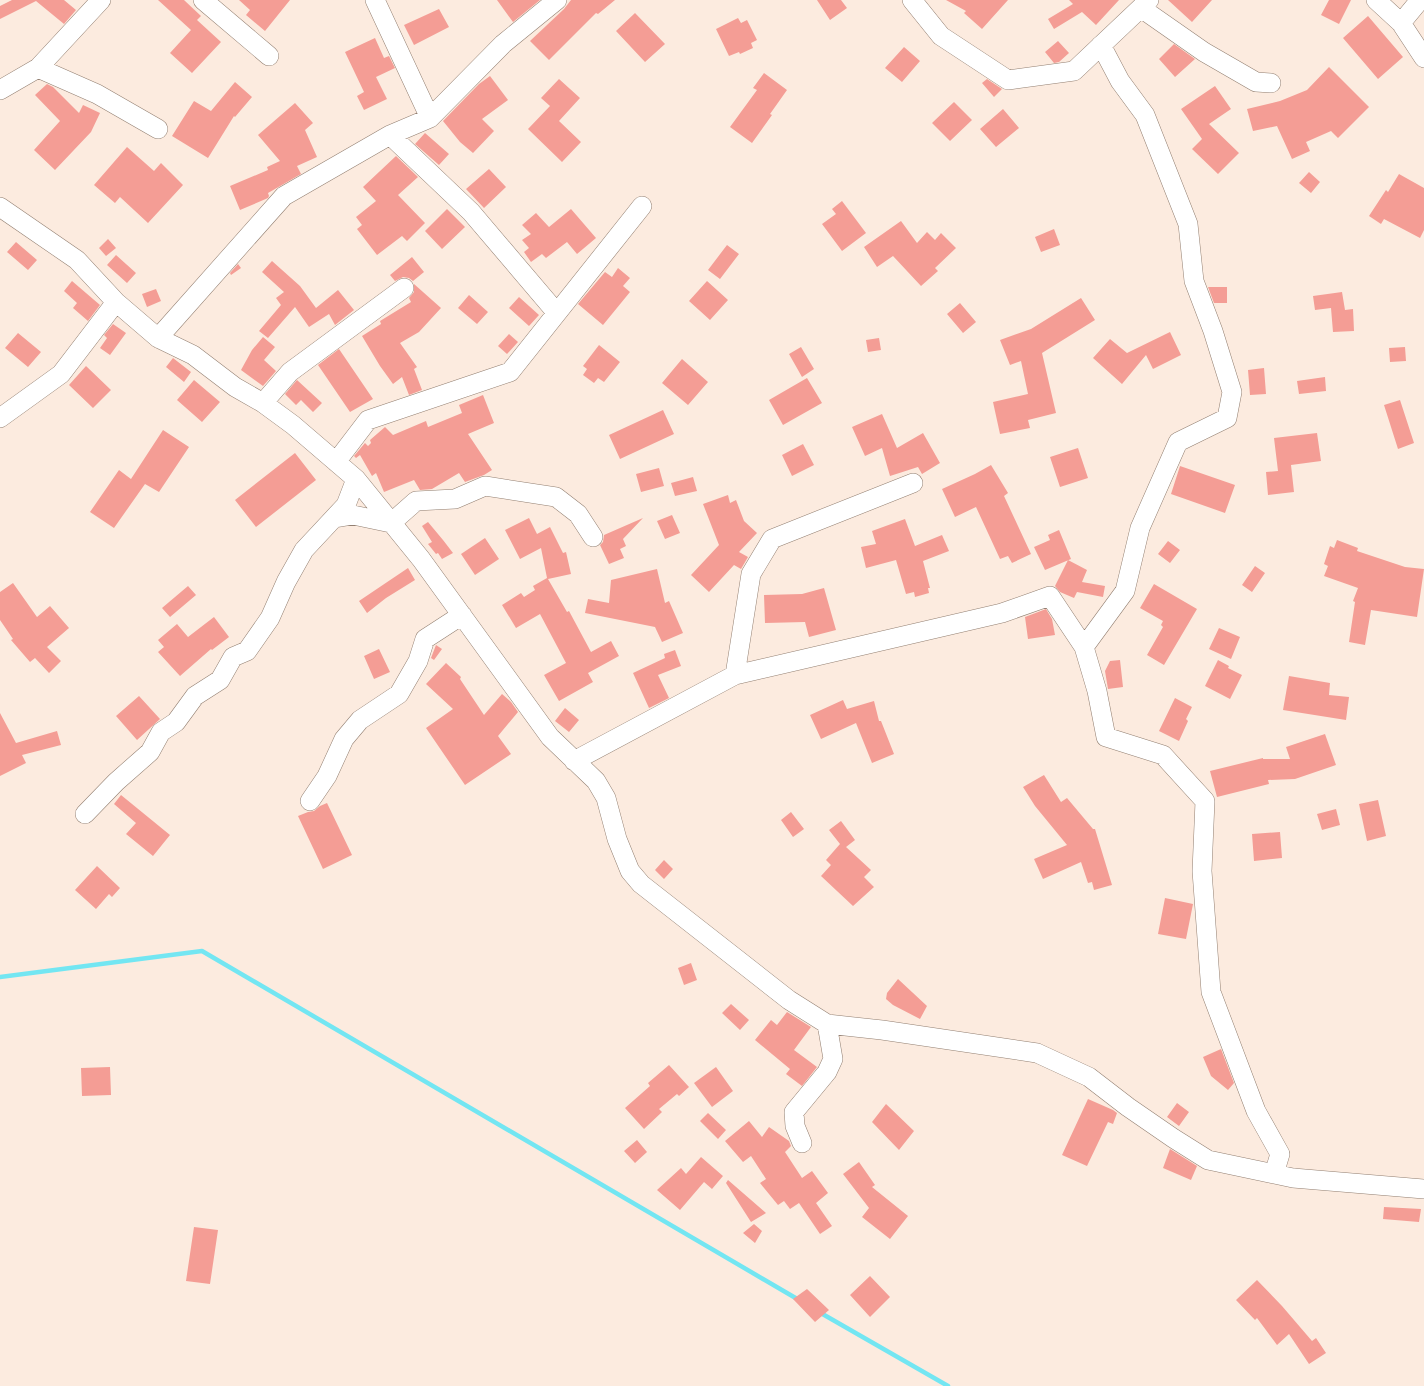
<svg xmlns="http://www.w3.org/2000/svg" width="1424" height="1386" font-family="'DM Sans',sans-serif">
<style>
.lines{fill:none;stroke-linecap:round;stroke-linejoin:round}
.stream{stroke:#73e6f2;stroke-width:4.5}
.building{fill:#f49d95}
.minor-casing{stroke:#927f71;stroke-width:20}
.minor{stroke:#fff;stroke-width:19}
</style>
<rect width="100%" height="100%" fill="#fcebdf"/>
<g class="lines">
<path class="stream" d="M 0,977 L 202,951 L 799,1300
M 819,1312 L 948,1386"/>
</g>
<path class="building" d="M 12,0 L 64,0 L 76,10 L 64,24 L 36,1 L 0,19 L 0,6 Z
M 158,0 L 184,0 L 201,16 L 197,20 L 221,42 L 192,73 L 170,53 L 191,30 Z
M 239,0 L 290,0 L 265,31 L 246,15 L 250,10 Z
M 497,0 L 540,0 L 513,22 Z
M 571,0 L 615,0 L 598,14 L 596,13 L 549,60 L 530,41 L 564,9 Z
M 817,0 L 841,0 L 847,8 L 830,20 Z
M 946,0 L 1008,0 L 982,29 L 964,13 L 966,11 Z
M 1069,0 L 1119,0 L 1096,25 L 1082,12 L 1054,29 L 1048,19 L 1073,4 Z
M 1168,0 L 1212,0 L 1192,22 Z
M 1329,0 L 1351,0 L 1339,24 L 1321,15 Z
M 439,9 L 449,27 L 414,45 L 404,25 Z
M 635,13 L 665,44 L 645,62 L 616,31 Z
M 1368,16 L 1403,57 L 1378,79 L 1343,38 Z
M 738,18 L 741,23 L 747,20 L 757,40 L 751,43 L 753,48 L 740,54 L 739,52 L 729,56 L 716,29 Z
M 375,38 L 384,58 L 389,56 L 395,68 L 376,77 L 387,99 L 364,110 L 357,96 L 364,92 L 345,52 Z
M 1058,41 L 1069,53 L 1059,62 L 1054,63 L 1045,52 Z
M 1174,44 L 1195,59 L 1175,77 L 1159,59 Z
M 904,47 L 920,61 L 902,82 L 885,68 Z
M 1329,67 L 1369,107 L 1338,138 L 1331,131 L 1306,142 L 1310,151 L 1292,159 L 1277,126 L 1253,131 L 1247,109 L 1280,101 L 1307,90 Z
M 764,73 L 787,90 L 770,114 L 772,115 L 752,143 L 730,127 L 757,90 L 753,88 Z
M 490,76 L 508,100 L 482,119 L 494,131 L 473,153 L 460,142 L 443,121 L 479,84 Z
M 559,79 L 580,98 L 559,121 L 581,142 L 562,162 L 528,129 L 550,106 L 541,98 Z
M 987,79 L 1002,89 L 994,97 L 982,83 Z
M 235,82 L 252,97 L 235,117 L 234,116 L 208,158 L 172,136 L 194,101 L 211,111 Z
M 47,84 L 53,87 L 79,113 L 83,105 L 100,113 L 91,132 L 55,170 L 34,150 L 60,121 L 35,95 Z
M 1215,86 L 1231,109 L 1209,124 L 1239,153 L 1218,174 L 1192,149 L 1202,139 L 1181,109 Z
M 954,102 L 972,120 L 950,141 L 932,123 Z
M 295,103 L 313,123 L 305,130 L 317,157 L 297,166 L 301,174 L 268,193 L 269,196 L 268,198 L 240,210 L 230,186 L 268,170 L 267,167 L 280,161 L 258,135 Z
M 1003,109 L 1019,128 L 996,147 L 980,129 Z
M 425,133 L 449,154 L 439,165 L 415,144 Z
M 127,147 L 154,171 L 161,163 L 183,185 L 148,223 L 120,197 L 115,203 L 94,185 Z
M 396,156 L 418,177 L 398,195 L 425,223 L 407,241 L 402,236 L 377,255 L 357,229 L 362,225 L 356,217 L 376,201 L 363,187 Z
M 489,169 L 506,187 L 484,208 L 466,189 Z
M 1309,172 L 1320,182 L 1311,193 L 1299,183 Z
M 1399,174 L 1424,188 L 1424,230 L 1420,238 L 1384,219 L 1381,224 L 1369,216 L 1386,190 L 1388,192 Z
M 842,201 L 866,233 L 842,251 L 822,224 L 836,214 L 832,209 Z
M 447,209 L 465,227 L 442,249 L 425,231 Z
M 571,209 L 596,238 L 577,254 L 567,242 L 546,258 L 542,254 L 531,262 L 524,252 L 529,248 L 522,240 L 531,234 L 522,225 L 536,213 L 549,227 Z
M 901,221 L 917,243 L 927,232 L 935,240 L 941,233 L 956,248 L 935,268 L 938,271 L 921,286 L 893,256 L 877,267 L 864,247 Z
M 1054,229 L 1060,245 L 1041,252 L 1035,237 Z
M 108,239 L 116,248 L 106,256 L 99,248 Z
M 16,242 L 37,260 L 28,270 L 7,252 Z
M 727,245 L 739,254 L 720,279 L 708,270 Z
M 116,255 L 136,273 L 127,283 L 107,265 Z
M 412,257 L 424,272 L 413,281 L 409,278 L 403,277 L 395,281 L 390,275 Z
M 272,261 L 300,286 L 316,308 L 338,290 L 354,310 L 335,325 L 329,314 L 309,327 L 295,307 L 268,338 L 259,331 L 281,305 L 276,298 L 284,292 L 262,272 Z
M 238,264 L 241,268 L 231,275 L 230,273 Z
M 618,268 L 630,278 L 623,286 L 630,292 L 603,325 L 578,304 L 605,272 L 612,277 Z
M 72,281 L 100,305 L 88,321 L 73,308 L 77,303 L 64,291 Z
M 707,281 L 728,300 L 710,320 L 689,301 Z
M 414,284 L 441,308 L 419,332 L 400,343 L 417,367 L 414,369 L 422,390 L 409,395 L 402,377 L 393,384 L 380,366 L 362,336 L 381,324 L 380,321 L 411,302 L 409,298 L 414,292 Z
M 1208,287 L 1227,287 L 1227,303 L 1214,303 Z
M 156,289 L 161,301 L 147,307 L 142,294 Z
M 1342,292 L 1345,310 L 1353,309 L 1354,331 L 1333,332 L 1331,308 L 1315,310 L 1313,296 Z
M 469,295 L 488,312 L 477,324 L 458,308 Z
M 519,297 L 539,315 L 529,326 L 509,308 Z
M 1081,298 L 1095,320 L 1042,353 L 1056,413 L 1028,420 L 1030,428 L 1000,434 L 993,402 L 1028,394 L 1021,361 L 1010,365 L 1000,340 L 1031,329 Z
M 960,303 L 976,322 L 963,333 L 947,314 Z
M 113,324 L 126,333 L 110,355 L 100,348 L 107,338 L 104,335 Z
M 1170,332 L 1181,355 L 1153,369 L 1146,355 L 1122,384 L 1093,358 L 1110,339 L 1127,353 Z
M 18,333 L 41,352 L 28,367 L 5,348 Z
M 509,334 L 518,342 L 507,354 L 498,346 Z
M 263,337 L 275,347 L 264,360 L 276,371 L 263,386 L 241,370 L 252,350 Z
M 879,338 L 881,350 L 868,352 L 866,340 Z
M 599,345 L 620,362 L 604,382 L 598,378 L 594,383 L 583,375 L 587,369 L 583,366 Z
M 801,347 L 814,369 L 802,377 L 789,354 Z
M 1405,347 L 1406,361 L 1390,362 L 1389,348 Z
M 339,349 L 373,399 L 350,412 L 318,365 Z
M 173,358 L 191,372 L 184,382 L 166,367 Z
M 682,359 L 708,382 L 688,405 L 662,383 Z
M 86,366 L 111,390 L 93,408 L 69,385 Z
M 1264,368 L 1266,394 L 1250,395 L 1248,370 Z
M 1325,377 L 1326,391 L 1299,394 L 1297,381 Z
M 807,378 L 822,403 L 783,425 L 769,400 Z
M 194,380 L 220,402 L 202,422 L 177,400 Z
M 297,380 L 322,403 L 313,412 L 301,400 L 296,405 L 285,394 Z
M 483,395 L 494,423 L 468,434 L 492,470 L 484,475 L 465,482 L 459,473 L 432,489 L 420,490 L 414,480 L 384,492 L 376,473 L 372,476 L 360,455 L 356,458 L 354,456 L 365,443 L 368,446 L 371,443 L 370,440 L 385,427 L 393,435 L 426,421 L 428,427 L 462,413 L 459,405 Z
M 1400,400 L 1414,443 L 1398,449 L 1384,405 Z
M 663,410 L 674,434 L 620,459 L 609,435 Z
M 882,414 L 897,448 L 923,433 L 940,463 L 922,474 L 918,467 L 890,476 L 882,448 L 865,456 L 852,427 Z
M 163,430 L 189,447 L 159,492 L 145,484 L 114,528 L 90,512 L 119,470 L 131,479 Z
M 1317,433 L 1321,461 L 1291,465 L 1294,492 L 1268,495 L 1266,472 L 1278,471 L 1274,438 Z
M 803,444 L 814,465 L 792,476 L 782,455 Z
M 1078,448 L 1088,478 L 1060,487 L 1050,457 Z
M 295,453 L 316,480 L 256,527 L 235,500 Z
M 991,465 L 1008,493 L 1004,496 L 1031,554 L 1012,563 L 1008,556 L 1000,559 L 976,507 L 955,517 L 942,489 L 975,474 Z
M 1180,466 L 1235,485 L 1225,513 L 1171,494 Z
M 659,468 L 664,486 L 641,492 L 636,474 Z
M 693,477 L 697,491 L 675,496 L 671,483 Z
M 728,495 L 730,503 L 736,500 L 744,521 L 757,533 L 739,552 L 748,557 L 741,569 L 734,565 L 709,592 L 691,575 L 719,545 L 703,504 Z
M 672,515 L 680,533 L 665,539 L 657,521 Z
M 529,518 L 537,534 L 550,527 L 563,553 L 566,552 L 571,574 L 548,579 L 567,612 L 569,611 L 591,652 L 611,641 L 619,656 L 588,673 L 593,682 L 559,701 L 544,675 L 566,663 L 540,614 L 516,628 L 502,605 L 521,593 L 524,597 L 535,590 L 533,586 L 547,578 L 541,548 L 520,559 L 505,530 Z
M 643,518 L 623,539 L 626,546 L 620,549 L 624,558 L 609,564 L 600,545 L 603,542 L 604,535 Z
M 905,519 L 915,546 L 942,535 L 949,551 L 923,561 L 930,588 L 928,588 L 929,593 L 915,597 L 914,592 L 906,594 L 896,560 L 866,568 L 861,547 L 876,544 L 872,531 Z
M 428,522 L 443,540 L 453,553 L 442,559 L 438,553 L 436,554 L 428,544 L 432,542 L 422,526 Z
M 1059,530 L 1071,559 L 1045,570 L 1034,547 L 1050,540 L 1048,535 Z
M 485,538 L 499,559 L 475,575 L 461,554 Z
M 1337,540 L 1358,548 L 1357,551 L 1405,567 L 1424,569 L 1417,617 L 1371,610 L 1365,645 L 1349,642 L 1355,602 L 1353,601 L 1358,588 L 1324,576 L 1328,566 L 1324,564 L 1330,546 L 1334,548 Z
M 1168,541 L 1180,550 L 1170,563 L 1158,554 Z
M 1068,560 L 1087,570 L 1082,582 L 1105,586 L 1103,597 L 1077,592 L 1074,598 L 1060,592 L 1055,586 Z
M 1255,566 L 1265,573 L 1252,592 L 1242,585 Z
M 408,568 L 415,580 L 386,598 L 367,613 L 359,601 Z
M 657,569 L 665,603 L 669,601 L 683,633 L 662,642 L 655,627 L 585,613 L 588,599 L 609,603 L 611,580 Z
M 13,583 L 37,617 L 50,606 L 69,628 L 47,647 L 61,661 L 49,673 L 35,658 L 30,662 L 11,640 L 13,639 L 0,620 L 0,592 Z
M 1154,584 L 1197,609 L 1164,665 L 1147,655 L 1163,627 L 1161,625 L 1163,621 L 1140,608 Z
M 188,586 L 196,595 L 170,617 L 162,608 Z
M 824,588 L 836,630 L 809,637 L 805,622 L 765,623 L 764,595 L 802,594 Z
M 1046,609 L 1052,619 L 1055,635 L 1028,639 L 1025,617 Z
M 214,617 L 229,637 L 212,650 L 211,649 L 180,676 L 158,652 L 164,647 L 158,640 L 177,624 L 188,637 Z
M 1219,628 L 1240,637 L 1231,659 L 1209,649 Z
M 436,645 L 442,649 L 434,660 L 431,658 Z
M 379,649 L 390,672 L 374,679 L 364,656 Z
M 675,650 L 681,666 L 658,675 L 669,698 L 649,708 L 633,673 L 665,658 L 664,654 Z
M 1120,660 L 1123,687 L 1108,689 L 1105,671 L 1110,661 Z
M 1218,660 L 1229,666 L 1228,668 L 1242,675 L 1230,699 L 1205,686 Z
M 446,663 L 461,677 L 460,679 L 484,715 L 502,694 L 511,702 L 518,712 L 498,736 L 511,754 L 465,785 L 426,728 L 453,709 L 426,684 Z
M 1289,676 L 1330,683 L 1329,695 L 1349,697 L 1346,720 L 1283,710 Z
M 139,696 L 160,719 L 137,740 L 116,716 Z
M 1175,698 L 1192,707 L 1186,719 L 1188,721 L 1179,741 L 1159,731 Z
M 843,700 L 847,709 L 874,701 L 879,721 L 881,721 L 894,754 L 872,763 L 856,723 L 821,739 L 810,715 Z
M 565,708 L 579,720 L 569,732 L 555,721 Z
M 0,713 L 16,743 L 57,731 L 61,745 L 22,755 L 26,763 L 0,776 Z
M 1325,734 L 1336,765 L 1295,779 L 1268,780 L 1269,784 L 1217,797 L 1210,771 L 1263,758 L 1263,759 L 1290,759 L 1286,747 Z
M 1044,775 L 1061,802 L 1067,798 L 1093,829 L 1095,829 L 1112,885 L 1094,890 L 1092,882 L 1088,883 L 1081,862 L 1043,879 L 1034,859 L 1067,845 L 1035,806 L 1023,787 Z
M 121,795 L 170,835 L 153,856 L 126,834 L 136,823 L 114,804 Z
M 1378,800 L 1386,836 L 1367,841 L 1359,804 Z
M 327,803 L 352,855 L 323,869 L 298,816 L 308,812 L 314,811 L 320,806 Z
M 1336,809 L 1340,825 L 1322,830 L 1317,814 Z
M 791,812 L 804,829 L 793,837 L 781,820 Z
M 841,821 L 855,840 L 846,847 L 871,870 L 864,877 L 874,887 L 853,906 L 821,876 L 831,865 L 826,860 L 840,844 L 829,830 Z
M 1280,832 L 1282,858 L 1254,861 L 1252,834 Z
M 664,860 L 673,869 L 664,879 L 655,870 Z
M 97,866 L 120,888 L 112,897 L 109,894 L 96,909 L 75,890 Z
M 1165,898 L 1193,904 L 1186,939 L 1158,934 Z
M 691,963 L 697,980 L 684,985 L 678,968 Z
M 898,979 L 927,1006 L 920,1019 L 893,1005 L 886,999 L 887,993 Z
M 731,1004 L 749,1020 L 740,1030 L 722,1013 Z
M 787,1012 L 811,1027 L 794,1050 L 817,1067 L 802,1086 L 786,1074 L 790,1069 L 755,1040 L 771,1020 L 777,1025 Z
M 1221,1049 L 1234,1083 L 1228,1090 L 1211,1076 L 1203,1057 Z
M 669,1065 L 689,1087 L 679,1096 L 677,1094 L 659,1109 L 662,1112 L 644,1129 L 625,1108 L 650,1086 L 648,1083 Z
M 110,1067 L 111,1095 L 82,1096 L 81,1068 Z
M 716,1067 L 733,1091 L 712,1107 L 694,1083 Z
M 1088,1099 L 1113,1110 L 1117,1113 L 1113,1124 L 1108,1122 L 1087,1166 L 1062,1155 Z
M 1177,1103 L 1189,1112 L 1179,1126 L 1167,1117 Z
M 886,1104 L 914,1131 L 899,1150 L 872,1122 Z
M 708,1113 L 726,1130 L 718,1139 L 700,1121 Z
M 749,1121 L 762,1137 L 769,1127 L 789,1141 L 791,1146 L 785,1152 L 802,1178 L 812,1171 L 828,1193 L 816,1203 L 832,1226 L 820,1234 L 799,1203 L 790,1209 L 784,1201 L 778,1205 L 760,1183 L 766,1179 L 751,1156 L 743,1162 L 725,1141 Z
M 637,1140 L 647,1152 L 635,1163 L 624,1151 Z
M 1170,1149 L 1197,1166 L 1191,1180 L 1163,1168 Z
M 701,1157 L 723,1176 L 712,1189 L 704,1182 L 680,1210 L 657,1190 L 681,1168 L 686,1174 Z
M 859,1162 L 875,1185 L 872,1187 L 908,1216 L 890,1239 L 862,1217 L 869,1208 L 843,1174 Z
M 728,1180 L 766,1213 L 751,1222 L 726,1183 Z
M 1384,1207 L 1421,1209 L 1419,1222 L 1383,1219 Z
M 754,1224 L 762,1231 L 755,1243 L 743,1233 Z
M 194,1227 L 218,1230 L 210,1284 L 186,1281 Z
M 870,1276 L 890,1297 L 870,1317 L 850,1295 Z
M 1257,1280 L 1282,1306 L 1312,1341 L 1316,1338 L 1326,1353 L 1309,1364 L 1289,1334 L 1277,1345 L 1257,1318 L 1255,1320 L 1236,1300 Z
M 807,1289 L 829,1310 L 815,1322 L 793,1299 Z"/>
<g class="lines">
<defs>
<path id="minor" d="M 203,0 L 269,56
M 375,0 L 430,118
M 912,0 L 941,36 L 1008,80 L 1074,71 L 1149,0
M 1376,0 L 1401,23 L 1424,58
M 1141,8 L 1204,52 L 1256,82 L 1271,83
M 1401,23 L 1420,0
M 38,68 L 97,94 L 158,129
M 0,90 L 38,68 L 101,0
M 390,135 L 471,212 L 556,312
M 0,207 L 77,260 L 116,302 L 158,338 L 193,355 L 235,387 L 263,403 L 293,425 L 356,479 L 421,559 L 550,737 L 596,781 L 606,798 L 617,839 L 630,871 L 641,884 L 789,1000 L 827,1024 L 882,1030 L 1037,1053 L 1089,1077 L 1128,1107 L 1173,1138 L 1208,1160 L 1293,1178 L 1424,1189
M 158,338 L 284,196 L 390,135 L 430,118 L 503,44 L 557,0
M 263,403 L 290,372 L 404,288
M 0,418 L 61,374 L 116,302
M 336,462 L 368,420 L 510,372 L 642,206
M 335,518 L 353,515 L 391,523 L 416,501 L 455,499 L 485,486 L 556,497 L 578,514 L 593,537
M 1084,647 L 1125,591 L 1140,528 L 1178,442 L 1227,418 L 1232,392 L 1213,331 L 1194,281 L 1188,224 L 1145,115 L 1120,81 L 1101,45
M 735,675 L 751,574 L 772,539 L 913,483
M 574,761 L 735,675 L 1002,613 L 1050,596 L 1084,647 L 1097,691 L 1106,737 L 1163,755 L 1205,801 L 1202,871 L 1211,992 L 1256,1111 L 1280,1154 L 1274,1174
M 310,801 L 327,776 L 344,739 L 360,720 L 399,694 L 418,661 L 425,639 L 462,615
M 85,814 L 116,782 L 150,752 L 161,732 L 176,722 L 195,696 L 220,680 L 233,657 L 247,651 L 270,618 L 286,582 L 304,550 L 346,505 L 356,479
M 802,1143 L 795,1126 L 794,1112 L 827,1072 L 833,1059 L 827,1024"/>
</defs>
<use href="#minor" class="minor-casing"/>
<use href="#minor" class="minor"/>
</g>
</svg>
